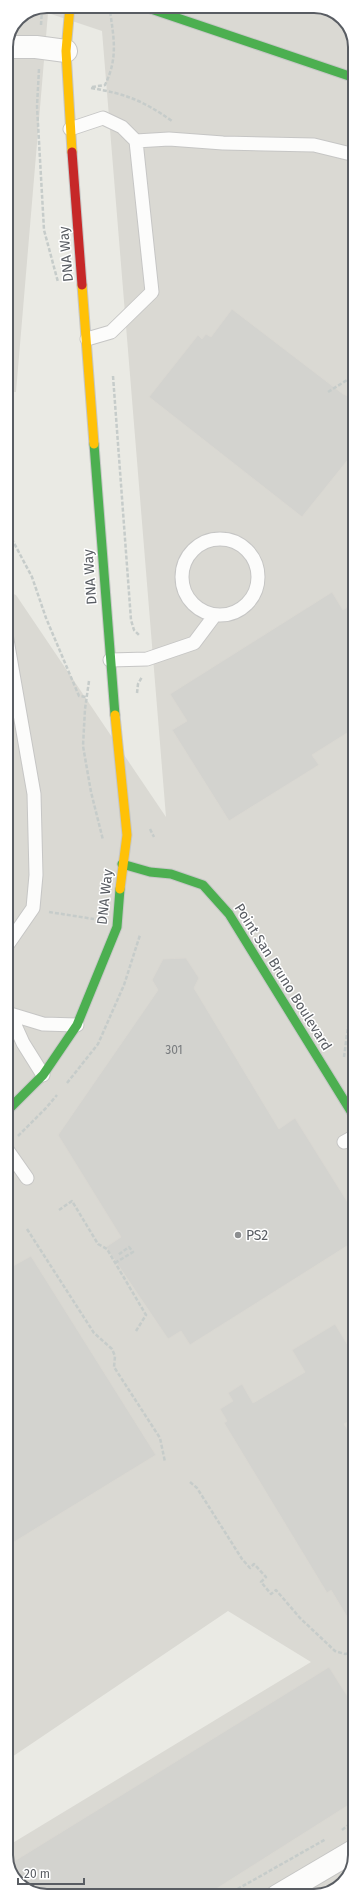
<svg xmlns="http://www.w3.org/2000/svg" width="361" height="1902" font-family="'Fira Sans',sans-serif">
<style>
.industrial{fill:#dad9d3}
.building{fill:#d3d3cf;stroke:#dad8d2}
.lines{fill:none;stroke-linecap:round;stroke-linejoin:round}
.lane-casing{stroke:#c6c6c5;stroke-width:15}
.street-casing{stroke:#c6c6c5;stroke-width:24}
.fast-casing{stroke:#c6c7c6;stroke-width:11}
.slow-casing{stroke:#c6c7c6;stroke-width:11}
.jam-casing{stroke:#c6c7c6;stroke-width:11}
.path{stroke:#c6ccca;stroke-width:2.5;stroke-dasharray:4 2;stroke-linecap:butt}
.lane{stroke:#fcfcfb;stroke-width:13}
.street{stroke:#fcfcfb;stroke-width:22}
.fast{stroke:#4caf50;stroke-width:9}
.slow{stroke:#ffc107;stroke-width:9}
.jam{stroke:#c62828;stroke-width:9}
.poi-dot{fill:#8c8e90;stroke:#fff;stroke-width:1.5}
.labels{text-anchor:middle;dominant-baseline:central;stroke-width:3;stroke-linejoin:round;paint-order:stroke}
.number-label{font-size:12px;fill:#787b7e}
.street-label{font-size:14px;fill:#595d63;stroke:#fff}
.poi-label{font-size:14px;fill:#595d63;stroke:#fff;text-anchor:start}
.rim{fill:none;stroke:#595d63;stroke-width:2}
</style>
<rect width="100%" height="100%" fill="#eaeae4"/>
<path class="industrial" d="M 47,6 L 320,6 L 343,18 L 355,41 L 355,1856 L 345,1882 L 320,1896 L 41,1896 L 18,1884 L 6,1861 L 6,1847 L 311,1662 L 228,1611 L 6,1761 L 6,591 L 16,595 L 166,817 L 102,31 L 48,13 L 16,392 L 6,392 L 6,46 L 18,18 Z"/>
<path class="building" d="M 232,309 L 343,394 L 355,399 L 355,451 L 302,517 L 149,397 L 198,335 L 202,339 L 206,334 L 211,337 Z
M 332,592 L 343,610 L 355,602 L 355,728 L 312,755 L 319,765 L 229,821 L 172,730 L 187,721 L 170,694 Z
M 186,958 L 199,978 L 194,988 L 279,1129 L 295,1118 L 355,1214 L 355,1225 L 348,1229 L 355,1241 L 190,1345 L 181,1331 L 168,1339 L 106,1247 L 121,1237 L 58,1135 L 158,990 L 152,980 L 163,959 Z
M 31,1256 L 156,1455 L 6,1547 L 6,1270 Z
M 335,1324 L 355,1357 L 355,1417 L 344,1424 L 355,1441 L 355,1576 L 348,1580 L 355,1592 L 355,1630 L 331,1590 L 327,1593 L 224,1423 L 227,1421 L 220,1409 L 233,1401 L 228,1393 L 242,1384 L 253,1403 L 305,1372 L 292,1350 Z
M 329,1667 L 355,1708 L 355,1801 L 205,1896 L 41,1896 L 18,1884 L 8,1865 Z"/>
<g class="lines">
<defs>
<path id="lane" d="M 70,129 L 103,118 L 122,127 L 136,141 L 169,139 L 223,143 L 314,145 L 355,155
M 87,339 L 111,332 L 152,292 L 136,141
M182 577a38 38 0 1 1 76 0a38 38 0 1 1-76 0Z
M 6,634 L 34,794 L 36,875 L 33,908 L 6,947
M 110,660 L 147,659 L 194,643 L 215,615
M 6,1010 L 10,1014 L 23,1043 L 43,1075
M 10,1014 L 43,1024 L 77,1025
M 344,1142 L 355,1136
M 6,1148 L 27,1178"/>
<path id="street" d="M 6,47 L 36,47 L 66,51
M 277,1896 L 355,1850"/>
<path id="fast" d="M 142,6 L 355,78
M 94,444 L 115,715
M 122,864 L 150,872 L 171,874 L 203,885 L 229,914 L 355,1118
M 6,1112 L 43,1075 L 77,1025 L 117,927 L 120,889"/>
<path id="slow" d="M 70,6 L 66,51 L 72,152
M 82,285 L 94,444
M 115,715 L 127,835 L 120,889"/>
<path id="jam" d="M 72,152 L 82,285"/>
</defs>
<use href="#lane" class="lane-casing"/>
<use href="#street" class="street-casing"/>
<use href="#fast" class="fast-casing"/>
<use href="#slow" class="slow-casing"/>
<use href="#jam" class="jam-casing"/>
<path class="path" d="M 41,25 L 42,8
M 39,69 L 37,106 L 44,230 L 58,282
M 92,87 L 105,85 C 118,58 114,39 110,11
M 91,88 C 126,94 142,100 172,121
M 113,376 L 131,620 L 134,630 L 139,635
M 328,392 L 355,375
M 354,452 L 355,453
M 6,528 L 32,577 L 46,618 L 79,696 L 86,697
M 89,681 L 85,709 L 83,746 L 91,792 L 103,840
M 137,693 L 138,684 L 142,677
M 150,829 L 154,837
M 6,903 L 13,905
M 49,912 L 94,919
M 344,1057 L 348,1027 L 355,1022
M 67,1083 L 98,1044 L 124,985 L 140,935
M 18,1136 L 46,1108 L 57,1095
M 59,1210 L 72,1201 L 98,1244 L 107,1249 L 146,1315 L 136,1331
M 27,1229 L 94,1333 L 112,1349 L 115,1356 L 114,1367 L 160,1438 L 165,1462
M 115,1263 L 133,1252 L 129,1247 L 118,1255
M 190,1482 L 197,1488 L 242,1559 L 250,1568 L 254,1564 L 266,1577 L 261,1582 L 271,1594 L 276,1590 L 300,1618 L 335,1651 L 345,1654 L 355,1652
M 342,1830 L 355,1820
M 227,1895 L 326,1839"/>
<use href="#lane" class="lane"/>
<use href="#street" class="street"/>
<use href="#fast" class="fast"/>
<use href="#slow" class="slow"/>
<use href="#jam" class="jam"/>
</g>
<circle class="poi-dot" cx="238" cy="1235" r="4"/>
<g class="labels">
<g class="number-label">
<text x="174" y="1050">301</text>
</g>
<g class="street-label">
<text transform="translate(66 254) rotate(-95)">DNA Way</text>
<text transform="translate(90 577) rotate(-94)">DNA Way</text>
<text transform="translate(105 897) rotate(-84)">DNA Way</text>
<text transform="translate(283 977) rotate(58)">Point San Bruno Boulevard</text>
</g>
<g class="poi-label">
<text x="246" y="1235">PS2</text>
</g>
</g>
<path d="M0 0H361V1902H0ZM47 13H314A34 34 0 0 1 348 47V1855A34 34 0 0 1 314 1889H47A34 34 0 0 1 13 1855V47A34 34 0 0 1 47 13Z" fill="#fff" fill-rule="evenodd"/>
<path class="rim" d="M47 13H314A34 34 0 0 1 348 47V1855A34 34 0 0 1 314 1889H47A34 34 0 0 1 13 1855V47A34 34 0 0 1 47 13Z"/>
<path d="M18 1878v6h66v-6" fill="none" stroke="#595d63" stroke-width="2"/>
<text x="24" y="1878" font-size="12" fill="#595d63" stroke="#ffffff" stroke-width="3" paint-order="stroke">20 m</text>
</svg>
